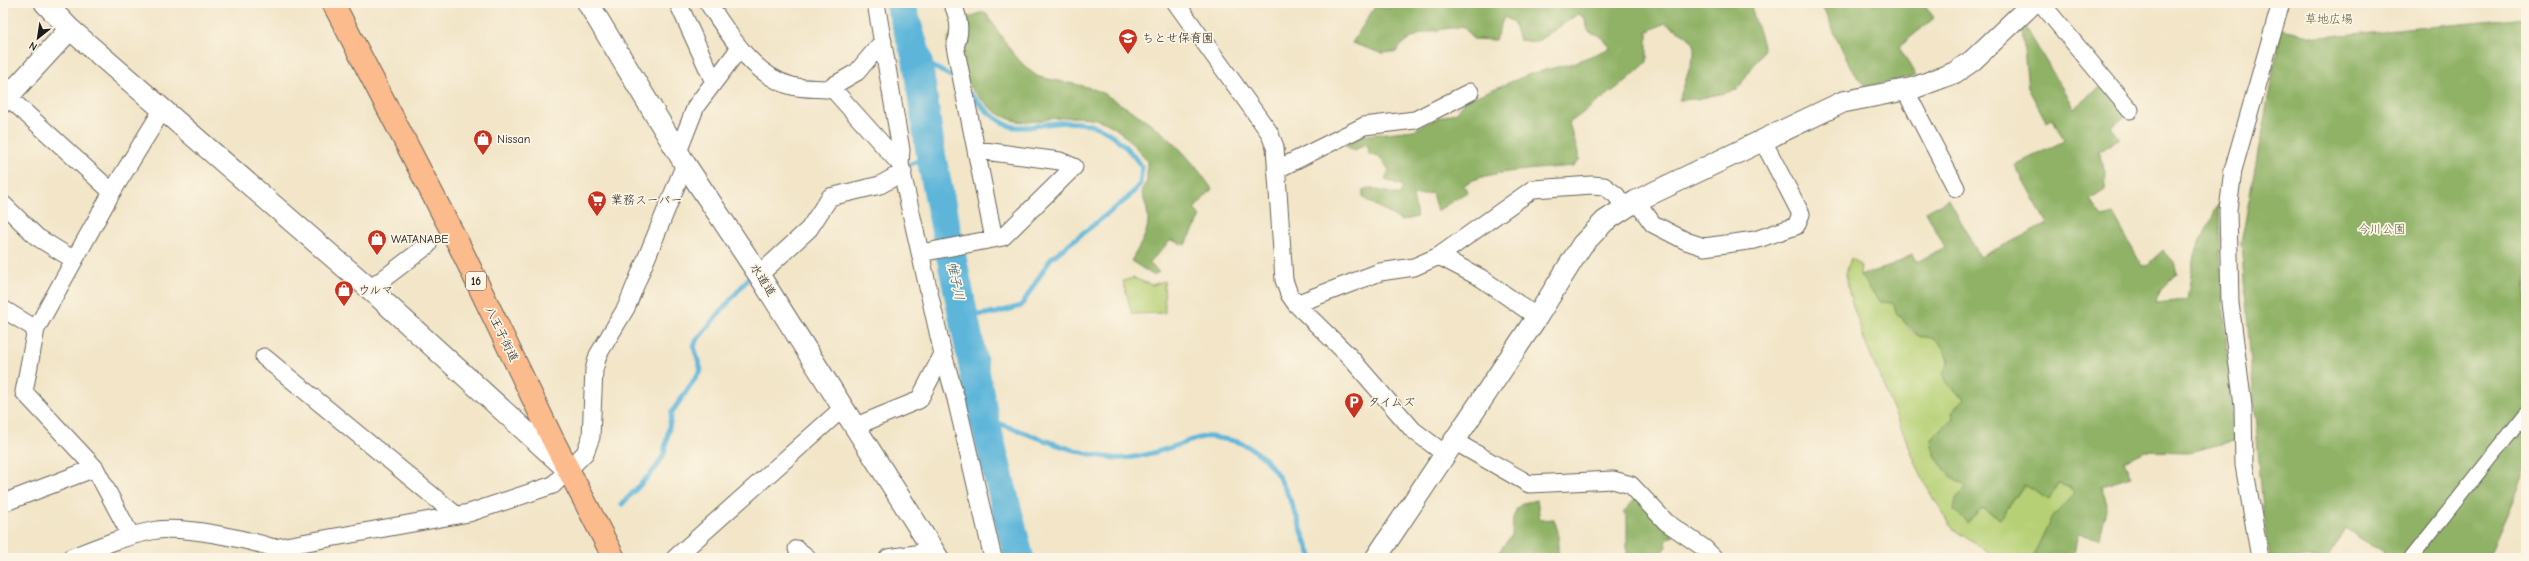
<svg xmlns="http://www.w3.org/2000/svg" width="2529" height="561" font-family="'Comic Neue','Klee One',sans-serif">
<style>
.green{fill:#b6d075;stroke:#697648}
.forest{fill:#90b266;stroke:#566741}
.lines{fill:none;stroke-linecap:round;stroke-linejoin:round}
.stream{stroke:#5db6da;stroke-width:5}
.river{stroke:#5db6da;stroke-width:30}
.pedestrian-casing{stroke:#676258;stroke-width:15}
.minor-casing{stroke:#676258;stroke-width:19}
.tertiary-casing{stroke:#676258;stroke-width:23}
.trunk-casing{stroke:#676258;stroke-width:24}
.pedestrian{stroke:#fff;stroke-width:13}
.minor{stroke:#fff;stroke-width:17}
.tertiary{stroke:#fff;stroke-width:21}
.trunk{stroke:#fbbb8c;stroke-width:22}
.labels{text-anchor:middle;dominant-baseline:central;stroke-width:3.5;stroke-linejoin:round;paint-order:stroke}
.shield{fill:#fcf5e5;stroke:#5f5d58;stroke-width:1}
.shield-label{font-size:11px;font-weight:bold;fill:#1c1c1c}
.park-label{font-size:12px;fill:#525b3b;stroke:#fcf5e5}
.poi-label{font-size:12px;fill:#1c1c1c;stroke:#fcf5e5;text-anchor:start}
.street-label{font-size:12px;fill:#1c1c1c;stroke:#fcf5e5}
.water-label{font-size:13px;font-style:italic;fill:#365a68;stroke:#fcf5e5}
</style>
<rect width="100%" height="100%" fill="#fcf5e5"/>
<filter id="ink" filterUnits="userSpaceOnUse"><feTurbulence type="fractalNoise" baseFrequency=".025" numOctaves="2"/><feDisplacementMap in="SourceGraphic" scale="8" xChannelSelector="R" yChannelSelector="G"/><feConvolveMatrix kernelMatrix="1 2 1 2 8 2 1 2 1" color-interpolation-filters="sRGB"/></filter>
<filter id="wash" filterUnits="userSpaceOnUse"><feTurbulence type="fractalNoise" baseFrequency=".012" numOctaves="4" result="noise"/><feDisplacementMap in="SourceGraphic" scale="16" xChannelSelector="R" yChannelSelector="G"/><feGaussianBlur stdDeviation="0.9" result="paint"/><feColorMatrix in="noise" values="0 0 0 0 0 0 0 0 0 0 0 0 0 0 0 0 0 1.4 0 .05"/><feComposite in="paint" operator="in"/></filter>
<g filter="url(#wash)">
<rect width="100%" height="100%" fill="#f2e5c8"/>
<path class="green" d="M 1851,258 L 1861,266 L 1860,275 L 1880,302 L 1893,303 C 1896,312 1909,332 1919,336 C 1923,337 1928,336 1931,337 C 1952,344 1950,369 1948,385 L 1964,398 L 1951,412 L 1953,418 L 1931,439 C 1933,460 1949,476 1966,487 L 1956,499 L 1967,523 L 1982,508 L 2000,519 L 2024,485 L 2048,499 L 2059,483 L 2070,486 L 2074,494 L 2032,558 L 1997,558 L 1953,529 L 1923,480 L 1864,340 L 1849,293 L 1846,273 Z
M 1133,278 L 1152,285 L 1164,281 L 1165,313 L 1132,314 L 1123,281 Z"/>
<path class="forest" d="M 1393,3 L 1750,3 L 1764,49 L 1737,90 L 1697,99 L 1679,100 L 1694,55 L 1694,44 L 1686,35 L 1665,23 L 1647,32 L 1647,62 L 1626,81 L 1569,123 L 1580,159 L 1573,166 C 1546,169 1484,170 1464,185 L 1467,192 L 1437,211 L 1432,193 L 1413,196 L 1417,217 L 1402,221 L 1363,198 L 1363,190 L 1368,188 L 1400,195 L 1403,186 L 1385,180 L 1389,170 L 1379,157 L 1369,155 L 1368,146 L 1364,144 L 1354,151 L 1345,145 L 1359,136 L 1414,130 L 1436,119 L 1457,112 L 1464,101 L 1530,74 L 1573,63 L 1611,48 L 1599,35 L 1589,32 L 1586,27 L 1585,18 L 1578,14 L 1536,42 L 1519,40 L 1513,22 L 1504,17 L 1495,40 L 1473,39 L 1463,26 C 1438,31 1411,30 1396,52 L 1381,53 L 1352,43 L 1376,5 L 1382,8 L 1389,8 Z
M 1821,3 L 1924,3 L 1934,18 L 1899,47 L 1916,76 L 1866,86 L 1851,69 Z
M 985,12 C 1000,33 1015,62 1037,76 C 1042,79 1080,84 1090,88 C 1101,91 1112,99 1122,105 C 1163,129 1185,150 1212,189 L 1194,209 L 1201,217 L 1185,245 L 1171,240 L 1149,263 L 1159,272 L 1153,275 L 1131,261 C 1148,231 1154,225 1141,191 L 1147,181 L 1147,161 C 1134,145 1120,127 1099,120 C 1086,116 1073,117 1060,118 C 1048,118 1036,122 1024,122 C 995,120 975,93 957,73 C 949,63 943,46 951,34 C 959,22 971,15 985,12 Z
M 2526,18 L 2526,470 L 2488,558 L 2383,558 L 2384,553 L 2345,529 L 2328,558 L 2270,558 L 2264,523 L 2241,243 L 2281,29 L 2319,37 Z
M 2026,28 L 2074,108 L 2104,84 L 2127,114 L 2111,127 L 2120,138 L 2098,152 L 2106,172 L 2105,190 L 2090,200 L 2103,217 L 2113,214 L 2142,266 L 2147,265 L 2163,250 L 2174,262 L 2177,273 L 2158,292 L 2156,303 L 2187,300 L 2194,255 L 2219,203 L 2221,275 L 2234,441 L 2189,452 L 2144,451 L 2124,461 L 2131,477 L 2101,486 L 2107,504 L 2100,539 L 2078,534 L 2074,554 L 2062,555 L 2059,558 L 2032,558 L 2052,516 L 2074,494 L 2070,486 L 2059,483 L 2049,500 L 2024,485 L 2000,519 L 1983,508 L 1967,523 L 1954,510 L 1956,499 L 1966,487 C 1949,476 1933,460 1931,439 L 1953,418 L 1951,412 L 1964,398 L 1948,385 L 1943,373 L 1950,360 L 1939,342 L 1932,338 L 1919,336 L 1897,314 L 1893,303 L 1880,302 L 1860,275 L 1891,266 L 1913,254 L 1917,262 L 1945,247 L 1926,212 L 1949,199 L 1980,257 L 2047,224 L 2015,165 L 2064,141 L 2053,119 L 2047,123 L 2028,88 L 2022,31 Z
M 1636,498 L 1674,535 L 1666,540 L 1667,547 L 1657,558 L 1627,558 L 1627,516 L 1623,513 Z
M 1537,500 L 1540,520 L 1554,519 L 1558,532 L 1558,558 L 1494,558 L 1512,535 L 1513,518 L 1517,508 L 1523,503 Z"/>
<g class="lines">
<path class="stream" d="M 917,58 L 958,80
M 903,167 L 931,156
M 965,316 L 996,313 L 1021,306 L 1051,258 L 1128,198 L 1140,184 L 1142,167 C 1115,130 1093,117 1047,124 C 1035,126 1022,129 1010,126 C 994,120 982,106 970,94
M 984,418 C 1025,432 1072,454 1114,458 C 1144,460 1174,445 1203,437 C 1209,436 1217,438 1224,439 C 1282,446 1293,513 1312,558
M 622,504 L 656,468 L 664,454 L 672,412 L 701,370 L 694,347 L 696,341 L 753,273"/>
<path class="river" d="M 900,3 L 917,58 L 931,156 L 984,418 L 1019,558"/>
</g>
</g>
<g filter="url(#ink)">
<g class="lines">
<defs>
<path id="pedestrian" d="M 2411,558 L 2526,413"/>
<path id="minor" d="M 678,3 L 713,80
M 708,3 C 729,34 753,76 792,86 C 803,89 816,88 826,89 L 831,87 L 857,72 L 883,41
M 952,3 C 959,17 962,31 955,46 L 994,239
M 1176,3 L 1269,132 L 1275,147 L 1284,280 L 1289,294 L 1296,304 L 1349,356 L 1413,430 L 1445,454
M 2041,3 L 2130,110
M 831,87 L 900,164
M 1905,90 L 1956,188
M 8,97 L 112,192
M 678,152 L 696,106 L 739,49
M 1276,170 L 1364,126 L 1415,120 L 1470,92
M 1636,201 L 1653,224 L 1686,241 L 1704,247 L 1755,240 L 1796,226 L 1801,214 L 1763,141
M 3,204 L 37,237 L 74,260
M 921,253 L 1003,237 L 1074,167 L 1060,161 L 977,150
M 1439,256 L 1481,278 L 1537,317
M 759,275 L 809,229 L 830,197 L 880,185 L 903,172
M 370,289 L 428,245
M 1296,304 L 1380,272 L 1414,267 L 1439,256 L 1533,189 L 1592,185 L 1604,186 L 1616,195 L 1625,208
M 3,309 L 36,329
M 943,354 L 956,399 L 993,558
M 264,357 L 456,515
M 856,426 L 919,400 L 943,354 L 900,164 L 901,150 L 876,3
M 1454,441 L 1529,484 L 1613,480 L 1631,485 L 1666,522 L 1704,548 L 1714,558
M 3,503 L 95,468
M 131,536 L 95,468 L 24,392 L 36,329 L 112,192 L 163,109
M 797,549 L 808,558
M 70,558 C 98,547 127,535 157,530 C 186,526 245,539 274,548 L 469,513 L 553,485 L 585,453 L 591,437 L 594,370 L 598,355 L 626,308 L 685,164
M 675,558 L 844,407
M 888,558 L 922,553 L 932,548
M 2260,558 L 2244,465 L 2243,406 L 2230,303 L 2228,210 L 2233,170 L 2281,3"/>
<path id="tertiary" d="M 45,3 L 70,29 L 370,289 L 566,468
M 588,3 L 685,164 L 759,275 L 938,558
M 3,102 L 70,29
M 1376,558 L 1537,317 L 1582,245 L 1605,221 L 1636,201 L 1843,102 L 1914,88 L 1954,73 L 1972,61 L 2033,3"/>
<path id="trunk" d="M 333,3 L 459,245 L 552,438 L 614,558"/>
</defs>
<use href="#pedestrian" class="pedestrian-casing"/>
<use href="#minor" class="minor-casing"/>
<use href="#tertiary" class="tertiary-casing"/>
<use href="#trunk" class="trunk-casing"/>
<use href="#pedestrian" class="pedestrian"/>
<use href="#minor" class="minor"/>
<use href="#tertiary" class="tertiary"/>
<use href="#trunk" class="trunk"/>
</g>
</g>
<defs>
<symbol id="school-pin" viewBox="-11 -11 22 30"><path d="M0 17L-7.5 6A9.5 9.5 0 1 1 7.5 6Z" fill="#c8321e" stroke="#fcf5e5"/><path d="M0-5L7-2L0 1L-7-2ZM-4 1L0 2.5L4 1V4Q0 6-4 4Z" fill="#fff"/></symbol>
<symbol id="shop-pin" viewBox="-11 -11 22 30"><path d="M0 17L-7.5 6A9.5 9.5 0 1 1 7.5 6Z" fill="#c8321e" stroke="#fcf5e5"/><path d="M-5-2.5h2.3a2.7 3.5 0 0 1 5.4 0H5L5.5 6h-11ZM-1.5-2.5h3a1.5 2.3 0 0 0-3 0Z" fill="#fff"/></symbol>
<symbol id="supermarket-pin" viewBox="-11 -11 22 30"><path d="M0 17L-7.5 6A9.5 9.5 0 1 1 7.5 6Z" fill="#c8321e" stroke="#fcf5e5"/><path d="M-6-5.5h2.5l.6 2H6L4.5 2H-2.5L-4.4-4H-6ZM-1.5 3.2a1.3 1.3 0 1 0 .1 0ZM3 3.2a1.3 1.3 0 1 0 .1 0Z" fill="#fff"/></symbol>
<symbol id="parking-pin" viewBox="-11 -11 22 30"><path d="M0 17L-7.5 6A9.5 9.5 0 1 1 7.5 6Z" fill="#c8321e" stroke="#fcf5e5"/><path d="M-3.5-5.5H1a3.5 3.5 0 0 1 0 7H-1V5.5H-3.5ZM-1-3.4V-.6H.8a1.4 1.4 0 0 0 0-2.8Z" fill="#fff"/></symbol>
</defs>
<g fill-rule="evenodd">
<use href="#school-pin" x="1117" y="27" width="22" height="30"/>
<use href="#shop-pin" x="472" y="128" width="22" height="30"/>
<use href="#supermarket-pin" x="586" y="189" width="22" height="30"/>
<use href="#shop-pin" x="366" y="228" width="22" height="30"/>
<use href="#shop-pin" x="333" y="279" width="22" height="30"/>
<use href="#parking-pin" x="1343" y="391" width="22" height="30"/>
</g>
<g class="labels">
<rect class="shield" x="466" y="272" width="20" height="18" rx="3"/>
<g class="shield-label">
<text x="476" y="281">16</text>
</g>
<g class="park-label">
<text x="2329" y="19">草地広場</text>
<text x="2382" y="229">今川公園</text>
</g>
<g class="poi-label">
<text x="1142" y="38">ちとせ保育園</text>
<text x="497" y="139">Nissan</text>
<text x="611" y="200">業務スーパー</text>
<text x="391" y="239">WATANABE</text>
<text x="358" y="290">ウルマ</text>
<text x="1368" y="402">タイムズ</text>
</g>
<g class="street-label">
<text transform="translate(763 280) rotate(57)">水道道</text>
<text transform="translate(502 334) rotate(64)">八王子街道</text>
</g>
<g class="water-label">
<text transform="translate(956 281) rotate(78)">帷子川</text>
</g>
</g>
<rect width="2529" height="561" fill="none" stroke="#fcf5e5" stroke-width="16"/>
<g transform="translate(38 38) rotate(210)" stroke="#fcf5e5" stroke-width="3" paint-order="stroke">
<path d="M0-3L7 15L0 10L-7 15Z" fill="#1c1c1c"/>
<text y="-6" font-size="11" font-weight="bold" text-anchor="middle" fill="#1c1c1c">N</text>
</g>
</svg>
